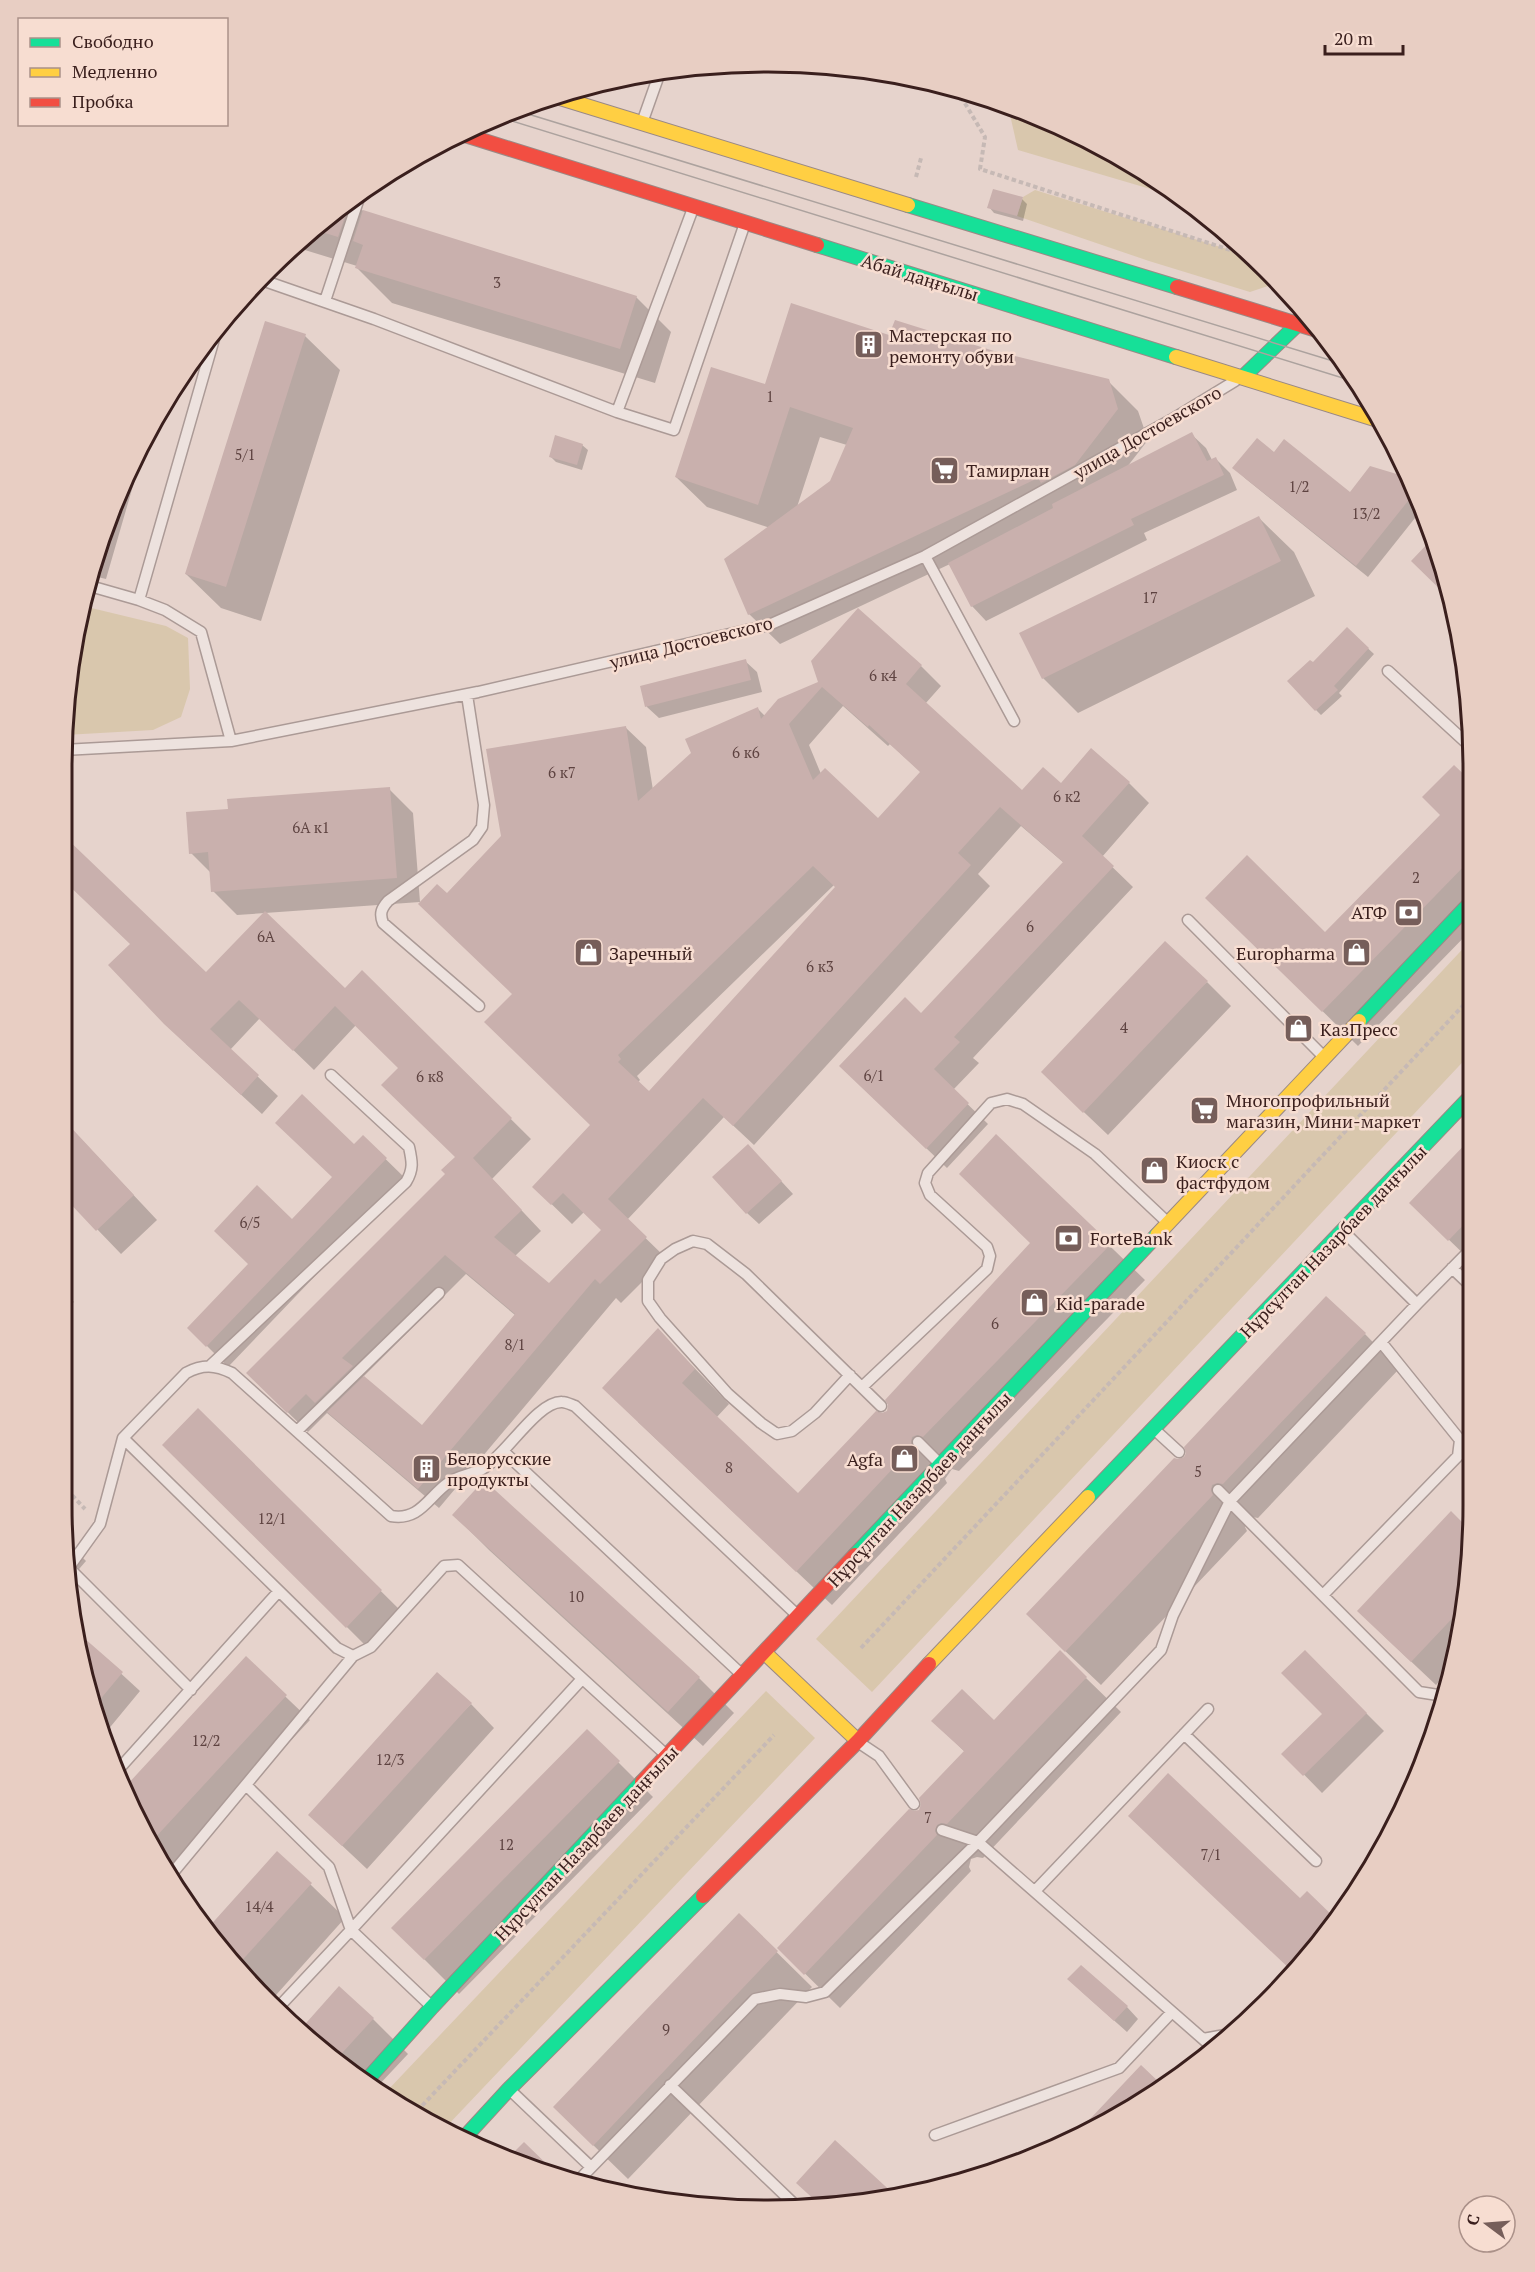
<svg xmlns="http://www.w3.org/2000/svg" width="1535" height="2272" font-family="'PT Serif',serif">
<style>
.green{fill:#d9c7ad}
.shadow{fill:#0003;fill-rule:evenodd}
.building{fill:#c9b0ad;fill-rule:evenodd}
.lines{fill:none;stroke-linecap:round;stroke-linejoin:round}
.lane-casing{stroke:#ab9a96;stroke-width:13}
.fast-casing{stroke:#9a8985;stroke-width:16}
.slow-casing{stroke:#9a8985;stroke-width:16}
.jam-casing{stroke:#9a8985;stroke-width:16}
.path{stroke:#c6b9b5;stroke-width:4;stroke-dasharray:4.5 3;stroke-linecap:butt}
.lane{stroke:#ede2de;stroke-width:10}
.fast{stroke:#16e098;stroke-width:14}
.slow{stroke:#ffcf43;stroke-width:14}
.jam{stroke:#f24e42;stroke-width:14}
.tram{stroke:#aca29e;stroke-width:1.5}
.labels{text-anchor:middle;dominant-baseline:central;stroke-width:5;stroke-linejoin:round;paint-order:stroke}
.number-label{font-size:15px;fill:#5e4341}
.street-label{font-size:18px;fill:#3a1f1d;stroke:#f7ddd1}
.poi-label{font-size:18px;fill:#3a1f1d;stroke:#f7ddd1;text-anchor:start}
.rim{fill:none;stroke:#3a1f1d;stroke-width:3}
</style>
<rect width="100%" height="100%" fill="#e6d3cc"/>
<path class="green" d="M 1008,106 L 1037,115 L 1159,180 L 1181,198 L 1018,150 Z
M 1035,190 L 1253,257 L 1276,280 L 1271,285 L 1250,292 L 1149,261 L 1017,216 L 1023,197 Z
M 83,606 L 166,626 L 188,638 L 190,689 L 181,717 L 153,730 L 65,735 L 75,630 Z
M 1473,938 L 1473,1051 L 872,1692 L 816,1639 Z
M 766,1691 L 815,1738 L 446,2127 L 386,2092 Z"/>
<path class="shadow" d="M 352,199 L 364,212 L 636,297 L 671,332 L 655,383 L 392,303 L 357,268 L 357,266 L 295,247 Z
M 1022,199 L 1027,204 L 1023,221 L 994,213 L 989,207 Z
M 305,336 L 340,370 L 261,621 L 221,608 L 186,574 Z
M 890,337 L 993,352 L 1108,381 L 1138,411 L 1148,440 L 1127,467 L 1191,434 L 1206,448 L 1212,460 L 1216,459 L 1230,473 L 1237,490 L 1144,533 L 1147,540 L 986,621 L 972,606 L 950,564 L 780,644 L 749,614 L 770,528 L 707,507 L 676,477 L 766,386 ZM 820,437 L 847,445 L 831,482 L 797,507 Z
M 148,434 L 106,579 L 93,576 L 134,455 Z
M 582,445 L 588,450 L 582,470 L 556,462 L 551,457 Z
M 1274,454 L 1350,494 L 1411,480 L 1423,508 L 1368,577 L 1246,479 L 1234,468 Z
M 1259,518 L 1294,552 L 1315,596 L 1078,713 L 1043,678 Z
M 1347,629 L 1374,654 L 1339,693 L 1342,696 L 1321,715 L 1316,710 L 1313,664 Z
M 745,661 L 757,672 L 762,692 L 659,718 L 647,707 L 642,688 Z
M 921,666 L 941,686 L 925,704 L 1022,792 L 1061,785 L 1129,783 L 1149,803 L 1102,857 L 1133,887 L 973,1058 L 979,1063 L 953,1090 L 988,1124 L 947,1168 L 861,1086 L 921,1015 L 1064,863 L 1021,826 L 978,874 L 990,886 L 754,1145 L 724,1117 L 627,1220 L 666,1258 L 621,1303 L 616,1298 L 439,1508 L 327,1413 L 308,1432 L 268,1393 L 447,1174 L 457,1158 L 400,1068 L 356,1025 L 314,1070 L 260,1018 L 230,1050 L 278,1096 L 262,1114 L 186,1044 L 206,974 L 265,913 L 237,915 L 213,891 L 211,873 L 191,853 L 229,811 L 389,789 L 413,813 L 420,902 L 265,913 L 345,990 L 362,972 L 531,1139 L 492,1179 L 541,1231 L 515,1256 L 549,1285 L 603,1231 L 584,1212 L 572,1224 L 534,1187 L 592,1125 L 514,994 L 447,895 L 625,727 L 646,747 L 653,790 L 758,709 L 765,716 L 820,682 ZM 843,706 L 888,746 L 890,744 L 922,773 L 878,821 L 821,774 L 809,745 ZM 834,885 L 836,888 L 649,1093 L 638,1082 L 640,1080 L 637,1076 ZM 466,1274 L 515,1315 L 422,1427 L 363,1377 Z
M 1455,767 L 1474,785 L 1474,927 L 1358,1046 L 1242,932 L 1325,934 L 1442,815 Z
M 1207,982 L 1231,1006 L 1108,1135 L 1067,1096 Z
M 64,1121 L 157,1220 L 121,1254 L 71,1202 L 65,1208 Z
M 363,1137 L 407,1180 L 228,1367 L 189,1328 L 333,1178 L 354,1146 Z
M 997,1137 L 1145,1280 L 959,1471 L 952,1469 L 945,1479 L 947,1483 L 832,1605 L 638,1422 L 658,1330 L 729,1404 L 716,1418 L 798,1495 L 888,1412 L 1031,1243 Z
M 1474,1138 L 1474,1264 L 1411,1203 Z
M 760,1158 L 793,1194 L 759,1224 L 747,1213 Z
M 65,1292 L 74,1302 L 65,1310 Z
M 1365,1334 L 1399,1369 L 1258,1518 L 1252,1517 L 1247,1520 L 1245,1527 L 1247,1531 L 1101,1685 L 1063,1649 L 1188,1453 Z
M 198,1410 L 405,1615 L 370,1650 L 164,1445 Z
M 484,1482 L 699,1678 L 734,1713 L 703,1746 L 489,1550 L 454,1515 Z
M 1471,1533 L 1460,1642 L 1451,1669 L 1436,1685 L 1383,1635 Z
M 67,1542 L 86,1561 L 67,1583 Z
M 91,1646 L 140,1691 L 102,1737 L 82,1657 Z
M 1305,1652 L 1384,1731 L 1322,1793 L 1284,1754 L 1324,1714 Z
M 246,1659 L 310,1720 L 168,1872 L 127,1787 Z
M 1086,1678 L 1121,1712 L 983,1858 L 977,1857 L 971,1859 L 969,1867 L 971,1871 L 840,2008 L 779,1948 L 914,1813 L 920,1811 L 965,1752 L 933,1721 L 994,1722 Z
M 471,1704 L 494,1728 L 367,1869 L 334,1838 Z
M 587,1731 L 653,1797 L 459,1994 L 393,1928 Z
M 278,1853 L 345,1918 L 268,2004 L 208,1930 Z
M 739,1915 L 812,1987 L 628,2179 L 590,2142 Z
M 1081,1991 L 1127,2007 L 1138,2019 L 1127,2032 Z
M 373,2019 L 408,2054 L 377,2087 L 337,2064 L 300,2032 Z
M 1141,2067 L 1160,2085 L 1120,2116 L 1074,2137 Z"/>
<path class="building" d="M 993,189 L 1023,197 L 1017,216 L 987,208 Z
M 346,204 L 349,205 L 338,237 L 315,230 Z
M 363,210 L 637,296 L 620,349 L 355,268 L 363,245 L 353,241 Z
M 791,303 L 889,335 L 895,320 L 994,351 L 1109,379 L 1118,409 L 1075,465 L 1041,483 L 1038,478 L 748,615 L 724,559 L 830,481 L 853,428 L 790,407 L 758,505 L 675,477 L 711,367 L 765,384 Z
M 265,321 L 306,334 L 226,587 L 185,574 Z
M 1192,432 L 1207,461 L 1216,457 L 1224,475 L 1131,519 L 1134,525 L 971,607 L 948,563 L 1053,508 L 1052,504 Z
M 555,435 L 583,444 L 577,465 L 549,457 Z
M 1257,438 L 1274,452 L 1284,439 L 1350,492 L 1370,466 L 1410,478 L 1416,491 L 1356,566 L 1232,468 Z
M 1259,516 L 1281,561 L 1042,679 L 1019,633 Z
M 1432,539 L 1439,560 L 1451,600 L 1411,561 Z
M 858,608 L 922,665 L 906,684 L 1022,790 L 1043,767 L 1061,783 L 1091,748 L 1130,782 L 1082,836 L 1114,866 L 954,1037 L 960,1042 L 934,1069 L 969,1103 L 926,1149 L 839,1066 L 905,997 L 921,1013 L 1063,862 L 1000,807 L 958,853 L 971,865 L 733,1126 L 703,1098 L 608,1199 L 647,1237 L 600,1284 L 595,1279 L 418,1489 L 327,1412 L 364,1376 L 422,1425 L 515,1314 L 445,1255 L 342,1358 L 353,1366 L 315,1403 L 306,1394 L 287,1413 L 246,1373 L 445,1174 L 441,1170 L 455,1157 L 381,1085 L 398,1068 L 335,1006 L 293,1051 L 239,1000 L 210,1029 L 259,1075 L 241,1095 L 164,1024 L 108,965 L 130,944 L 62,879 L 62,834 L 206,972 L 265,911 L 345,988 L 362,970 L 512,1118 L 473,1158 L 522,1210 L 494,1237 L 549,1283 L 601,1230 L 563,1193 L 551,1205 L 532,1187 L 590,1125 L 484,1022 L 512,994 L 418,904 L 437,884 L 447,893 L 501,836 L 486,749 L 626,726 L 638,801 L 691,753 L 685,739 L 758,707 L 761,719 L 778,699 L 818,682 L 811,661 ZM 822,687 L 868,727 L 869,725 L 920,772 L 878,818 L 825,768 L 813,780 L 789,724 ZM 813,866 L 835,887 L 649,1091 L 618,1062 L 621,1059 L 618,1055 Z
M 1347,627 L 1369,648 L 1334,686 L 1338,690 L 1315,711 L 1287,681 L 1310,660 L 1313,662 Z
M 746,659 L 751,680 L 645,707 L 640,686 Z
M 1454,765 L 1473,783 L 1473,857 L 1322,1012 L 1205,898 L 1247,855 L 1325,932 L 1440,815 L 1422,797 Z
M 390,787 L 397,878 L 211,892 L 208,852 L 189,854 L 186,812 L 228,809 L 227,799 Z
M 1165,941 L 1208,981 L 1083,1113 L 1041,1072 Z
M 302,1094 L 354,1144 L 363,1135 L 387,1158 L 206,1347 L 187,1328 L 248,1264 L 214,1231 L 257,1185 L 292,1219 L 332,1177 L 275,1123 Z
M 64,1120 L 134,1195 L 96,1231 L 65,1198 Z
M 996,1134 L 1111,1244 L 923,1437 L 917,1435 L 912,1437 L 911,1443 L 913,1447 L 796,1572 L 602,1388 L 658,1328 L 695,1369 L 682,1383 L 798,1493 L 876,1411 L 882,1413 L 887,1411 L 888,1405 L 885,1400 L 1030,1243 L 959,1174 Z
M 1473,1136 L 1473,1215 L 1448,1241 L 1409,1203 Z
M 748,1144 L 782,1181 L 746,1214 L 712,1177 Z
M 1326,1296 L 1366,1333 L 1223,1484 L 1217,1483 L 1212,1485 L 1211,1491 L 1213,1495 L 1065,1652 L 1026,1614 L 1174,1458 L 1178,1459 L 1184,1457 L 1186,1453 L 1184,1447 Z
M 198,1408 L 382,1590 L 346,1628 L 162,1445 Z
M 484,1480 L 700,1677 L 668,1712 L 452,1515 Z
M 1451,1511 L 1471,1531 L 1463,1607 L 1411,1662 L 1357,1611 Z
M 76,1631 L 123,1672 L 93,1708 L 86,1677 Z
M 1060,1650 L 1087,1677 L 947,1824 L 941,1823 L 937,1825 L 935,1831 L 937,1835 L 804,1975 L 777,1948 L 909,1809 L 914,1811 L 919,1810 L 921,1804 L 919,1798 L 964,1751 L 931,1721 L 962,1689 L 994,1720 Z
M 1305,1650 L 1367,1713 L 1303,1776 L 1281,1754 L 1322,1714 L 1281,1673 Z
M 246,1656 L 287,1695 L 153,1840 L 126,1786 Z
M 437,1672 L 472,1703 L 342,1846 L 308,1815 Z
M 587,1729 L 620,1761 L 424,1960 L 391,1928 Z
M 1168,1773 L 1300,1898 L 1307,1891 L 1336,1919 L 1293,1972 L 1128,1816 Z
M 277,1851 L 312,1883 L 237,1966 L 207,1929 Z
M 739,1913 L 778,1951 L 593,2146 L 553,2107 Z
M 1081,1965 L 1128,2006 L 1114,2021 L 1067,1979 Z
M 339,1986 L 374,2018 L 334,2062 L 299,2031 Z
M 1141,2065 L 1161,2084 L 1120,2116 L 1073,2137 Z
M 835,2140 L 897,2197 L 818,2203 L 796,2183 Z
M 524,2142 L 562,2179 L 506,2160 Z"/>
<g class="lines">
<defs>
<path id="lane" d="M 643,120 L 660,72
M 259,279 L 374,319 L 617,412 L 692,211
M 325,301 L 361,192
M 617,412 L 674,430 L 744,226
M 925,556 L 1014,721
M 90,586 L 139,600 L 218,325
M 139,600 L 165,610 L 201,632 L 231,741
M 1388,671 L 1472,748
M 467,695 L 484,805 L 482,827 L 473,840 L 388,901 C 382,908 379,913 383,923 L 479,1006
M 63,750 L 231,741 L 478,692 L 769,625 L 925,556 L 1171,420 L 1235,381
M 1188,920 L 1322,1055
M 1345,1233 L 1417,1304 L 1474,1246
M 1452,1268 L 1474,1289
M 211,1365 L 406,1182 C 414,1169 412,1161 409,1147 L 331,1075
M 850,1375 L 815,1413 L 792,1431 L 777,1434 L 761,1423 L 728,1394 L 660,1318 L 648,1301 L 648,1280 L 661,1259 L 675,1249 L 693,1241 L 707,1244 L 746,1274 L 881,1406
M 862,1387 L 987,1269 L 990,1256 L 987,1247 L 930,1195 L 925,1183 L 928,1173 L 991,1103 L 1007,1099 L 1023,1104 L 1095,1154 L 1166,1221
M 1155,1430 L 1179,1452
M 297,1431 L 439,1293
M 918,1442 L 939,1463
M 503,1451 L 739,1672
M 1218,1490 L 1419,1692 L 1438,1695 L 1444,1690
M 69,1568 L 191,1690
M 67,1570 L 100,1524 L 123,1438 L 186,1373 C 203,1364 215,1365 232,1373 L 391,1516 C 420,1521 428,1497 448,1483 C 459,1475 471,1475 482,1469 C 505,1457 537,1401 562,1402 C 566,1402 572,1405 575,1406 L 796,1614
M 279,1591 L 337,1648 L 353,1656 L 371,1647 L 444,1566 L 458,1565 L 664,1753
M 1323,1595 L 1458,1456 L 1460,1440 L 1381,1342
M 1184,1734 L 1316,1861
M 861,1744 L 879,1756 L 914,1804
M 118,1770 L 279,1591 L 123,1438
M 246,1785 L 329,1867 L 351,1930 L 582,1679
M 942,1830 L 978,1842 L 1211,2046
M 170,1876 L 353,1656
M 1035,1891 L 1208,1709
M 276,2010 L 351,1930 L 430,2005
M 1203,2039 L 1225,2035
M 670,2085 L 794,2204
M 511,2091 L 591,2167
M 935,2135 L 1119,2068 L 1172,2012
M 576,2183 L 755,1999 L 780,1994 L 806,1997 L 825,1992 L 978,1842 L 1161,1650 L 1173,1615 L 1230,1501 L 1417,1304"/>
<path id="fast" d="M 908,205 L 1177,287
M 817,245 L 1176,357
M 1243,377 L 1298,324 L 1303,312
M 1359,1021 L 1474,899
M 1088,1497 L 1474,1093
M 855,1555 L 1157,1235
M 366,2081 L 432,2007 L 642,1782
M 464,2138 L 509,2089 L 703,1896"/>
<path id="slow" d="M 557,97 L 908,205
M 1176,357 L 1378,420
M 1157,1235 L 1359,1021
M 765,1653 L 858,1741
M 929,1664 L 1088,1497"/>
<path id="jam" d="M 462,134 L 817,245
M 1177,287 L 1317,330
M 642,1782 L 855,1555
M 703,1896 L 858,1741 L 929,1664"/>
</defs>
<use href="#lane" class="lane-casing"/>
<use href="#fast" class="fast-casing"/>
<use href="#slow" class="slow-casing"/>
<use href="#jam" class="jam-casing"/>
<path class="path" d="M 919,79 L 963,100 L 985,137 L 980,169 L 1255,258
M 916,177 L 921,158
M 67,1490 L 85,1509
M 861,1648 L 1474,994
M 417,2111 L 774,1735"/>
<use href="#lane" class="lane"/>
<use href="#fast" class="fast"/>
<use href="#slow" class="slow"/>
<use href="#jam" class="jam"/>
<path class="tram" d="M 515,110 L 1346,365
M 496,116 L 1359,383"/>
</g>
<defs>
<symbol id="building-square" viewBox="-11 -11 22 22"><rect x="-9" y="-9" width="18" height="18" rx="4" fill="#765e5a" stroke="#f7ddd1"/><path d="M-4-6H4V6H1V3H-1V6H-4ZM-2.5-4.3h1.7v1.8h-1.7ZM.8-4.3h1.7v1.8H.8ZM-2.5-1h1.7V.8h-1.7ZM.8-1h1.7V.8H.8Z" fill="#fff"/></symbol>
<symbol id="supermarket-square" viewBox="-11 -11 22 22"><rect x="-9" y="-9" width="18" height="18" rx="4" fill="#765e5a" stroke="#f7ddd1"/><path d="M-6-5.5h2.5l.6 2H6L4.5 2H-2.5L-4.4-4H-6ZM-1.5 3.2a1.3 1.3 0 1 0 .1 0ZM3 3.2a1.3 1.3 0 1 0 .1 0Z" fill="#fff"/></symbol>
<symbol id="bank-square" viewBox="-11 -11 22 22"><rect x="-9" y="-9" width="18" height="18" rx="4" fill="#765e5a" stroke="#f7ddd1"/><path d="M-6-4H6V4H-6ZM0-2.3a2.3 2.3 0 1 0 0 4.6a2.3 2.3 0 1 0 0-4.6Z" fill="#fff"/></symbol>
<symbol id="shop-square" viewBox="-11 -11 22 22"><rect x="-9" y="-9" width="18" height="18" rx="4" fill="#765e5a" stroke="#f7ddd1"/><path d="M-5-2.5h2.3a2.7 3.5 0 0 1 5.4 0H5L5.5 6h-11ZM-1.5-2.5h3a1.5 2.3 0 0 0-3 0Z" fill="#fff"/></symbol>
</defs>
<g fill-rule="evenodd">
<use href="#building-square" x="852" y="328" width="33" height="33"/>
<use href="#supermarket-square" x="928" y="454" width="33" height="33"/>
<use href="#bank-square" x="1392" y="896" width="33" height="33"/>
<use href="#shop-square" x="572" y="936" width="33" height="33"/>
<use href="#shop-square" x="1340" y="936" width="33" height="33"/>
<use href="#shop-square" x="1282" y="1012" width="33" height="33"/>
<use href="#supermarket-square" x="1188" y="1094" width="33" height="33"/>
<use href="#shop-square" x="1138" y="1154" width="33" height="33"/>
<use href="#bank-square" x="1052" y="1222" width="33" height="33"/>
<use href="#shop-square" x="1018" y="1286" width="33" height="33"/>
<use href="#shop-square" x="888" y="1442" width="33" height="33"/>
<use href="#building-square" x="410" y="1452" width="33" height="33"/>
</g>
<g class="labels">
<g class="number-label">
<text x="497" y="282">3</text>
<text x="770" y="396">1</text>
<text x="245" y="454">5/1</text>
<text x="1299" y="486">1/2</text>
<text x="1366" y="513">13/2</text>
<text x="1150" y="597">17</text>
<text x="883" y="675">6 к4</text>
<text x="746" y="752">6 к6</text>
<text x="562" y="772">6 к7</text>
<text x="1067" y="796">6 к2</text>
<text x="311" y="827">6А к1</text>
<text x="1416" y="877">2</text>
<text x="1030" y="926">6</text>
<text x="266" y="936">6А</text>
<text x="820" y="966">6 к3</text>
<text x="1124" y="1027">4</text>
<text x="874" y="1075">6/1</text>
<text x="430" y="1076">6 к8</text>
<text x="250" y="1222">6/5</text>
<text x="995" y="1323">6</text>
<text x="515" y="1344">8/1</text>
<text x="729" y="1467">8</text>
<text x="1198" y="1471">5</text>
<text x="272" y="1518">12/1</text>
<text x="576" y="1596">10</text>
<text x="206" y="1740">12/2</text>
<text x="390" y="1759">12/3</text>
<text x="928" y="1817">7</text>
<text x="506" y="1844">12</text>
<text x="1211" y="1854">7/1</text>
<text x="259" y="1906">14/4</text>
<text x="666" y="2029">9</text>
</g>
<g class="street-label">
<text transform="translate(920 277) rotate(17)">Абай даңғылы</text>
<text transform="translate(1147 432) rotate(-30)">улица Достоевского</text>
<text transform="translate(691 642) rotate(-14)">улица Достоевского</text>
<text transform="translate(1333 1241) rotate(-46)">Нұрсұлтан Назарбаев даңғылы</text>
<text transform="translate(919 1489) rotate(-47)">Нұрсұлтан Назарбаев даңғылы</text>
<text transform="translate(586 1843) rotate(-47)">Нұрсұлтан Назарбаев даңғылы</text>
</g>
<g class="poi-label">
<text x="889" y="335">Мастерская по<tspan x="889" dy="21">ремонту обуви</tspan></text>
<text x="966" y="470">Тамирлан</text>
<text x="1387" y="912" text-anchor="end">АТФ</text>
<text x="609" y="953">Заречный</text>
<text x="1335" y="953" text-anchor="end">Europharma</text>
<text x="1320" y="1029">КазПресс</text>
<text x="1226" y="1100">Многопрофильный<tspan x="1226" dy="21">магазин, Мини-маркет</tspan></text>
<text x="1176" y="1161">Киоск с<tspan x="1176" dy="21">фастфудом</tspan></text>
<text x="1090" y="1238">ForteBank</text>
<text x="1056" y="1303">Kid-parade</text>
<text x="447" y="1458">Белорусские<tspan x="447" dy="21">продукты</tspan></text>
<text x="883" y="1459" text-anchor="end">Agfa</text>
</g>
</g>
<path d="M0 0H1535V2272H0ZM767 72H768A695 695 0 0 1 1463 767V1505A695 695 0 0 1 768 2200H767A695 695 0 0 1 72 1505V767A695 695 0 0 1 767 72Z" fill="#e8cec3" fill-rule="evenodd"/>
<path class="rim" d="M767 72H768A695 695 0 0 1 1463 767V1505A695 695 0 0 1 768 2200H767A695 695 0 0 1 72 1505V767A695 695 0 0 1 767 72Z"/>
<rect x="18" y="18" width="210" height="108" fill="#f7ddd1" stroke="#ab9189" stroke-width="1.5"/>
<rect x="30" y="38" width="30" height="9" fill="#16e098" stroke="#ab9189" stroke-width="1.5"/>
<text x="72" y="48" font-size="18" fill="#3a1f1d">Свободно</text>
<rect x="30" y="68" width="30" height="9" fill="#ffcf43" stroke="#ab9189" stroke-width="1.5"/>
<text x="72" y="78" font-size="18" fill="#3a1f1d">Медленно</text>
<rect x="30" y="98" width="30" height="9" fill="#f24e42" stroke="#ab9189" stroke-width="1.5"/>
<text x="72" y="108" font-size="18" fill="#3a1f1d">Пробка</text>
<g transform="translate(1487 2224) rotate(286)"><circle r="28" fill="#f7ddd1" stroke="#ab9189" stroke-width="1.5"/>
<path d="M0-4.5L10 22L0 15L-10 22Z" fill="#765e5a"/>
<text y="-9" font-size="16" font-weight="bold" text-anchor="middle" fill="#3a1f1d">С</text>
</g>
<path d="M1325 45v9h78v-9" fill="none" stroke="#3a1f1d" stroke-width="3"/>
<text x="1334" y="45" font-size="18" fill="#3a1f1d" stroke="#f7ddd1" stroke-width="4.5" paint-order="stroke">20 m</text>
</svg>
